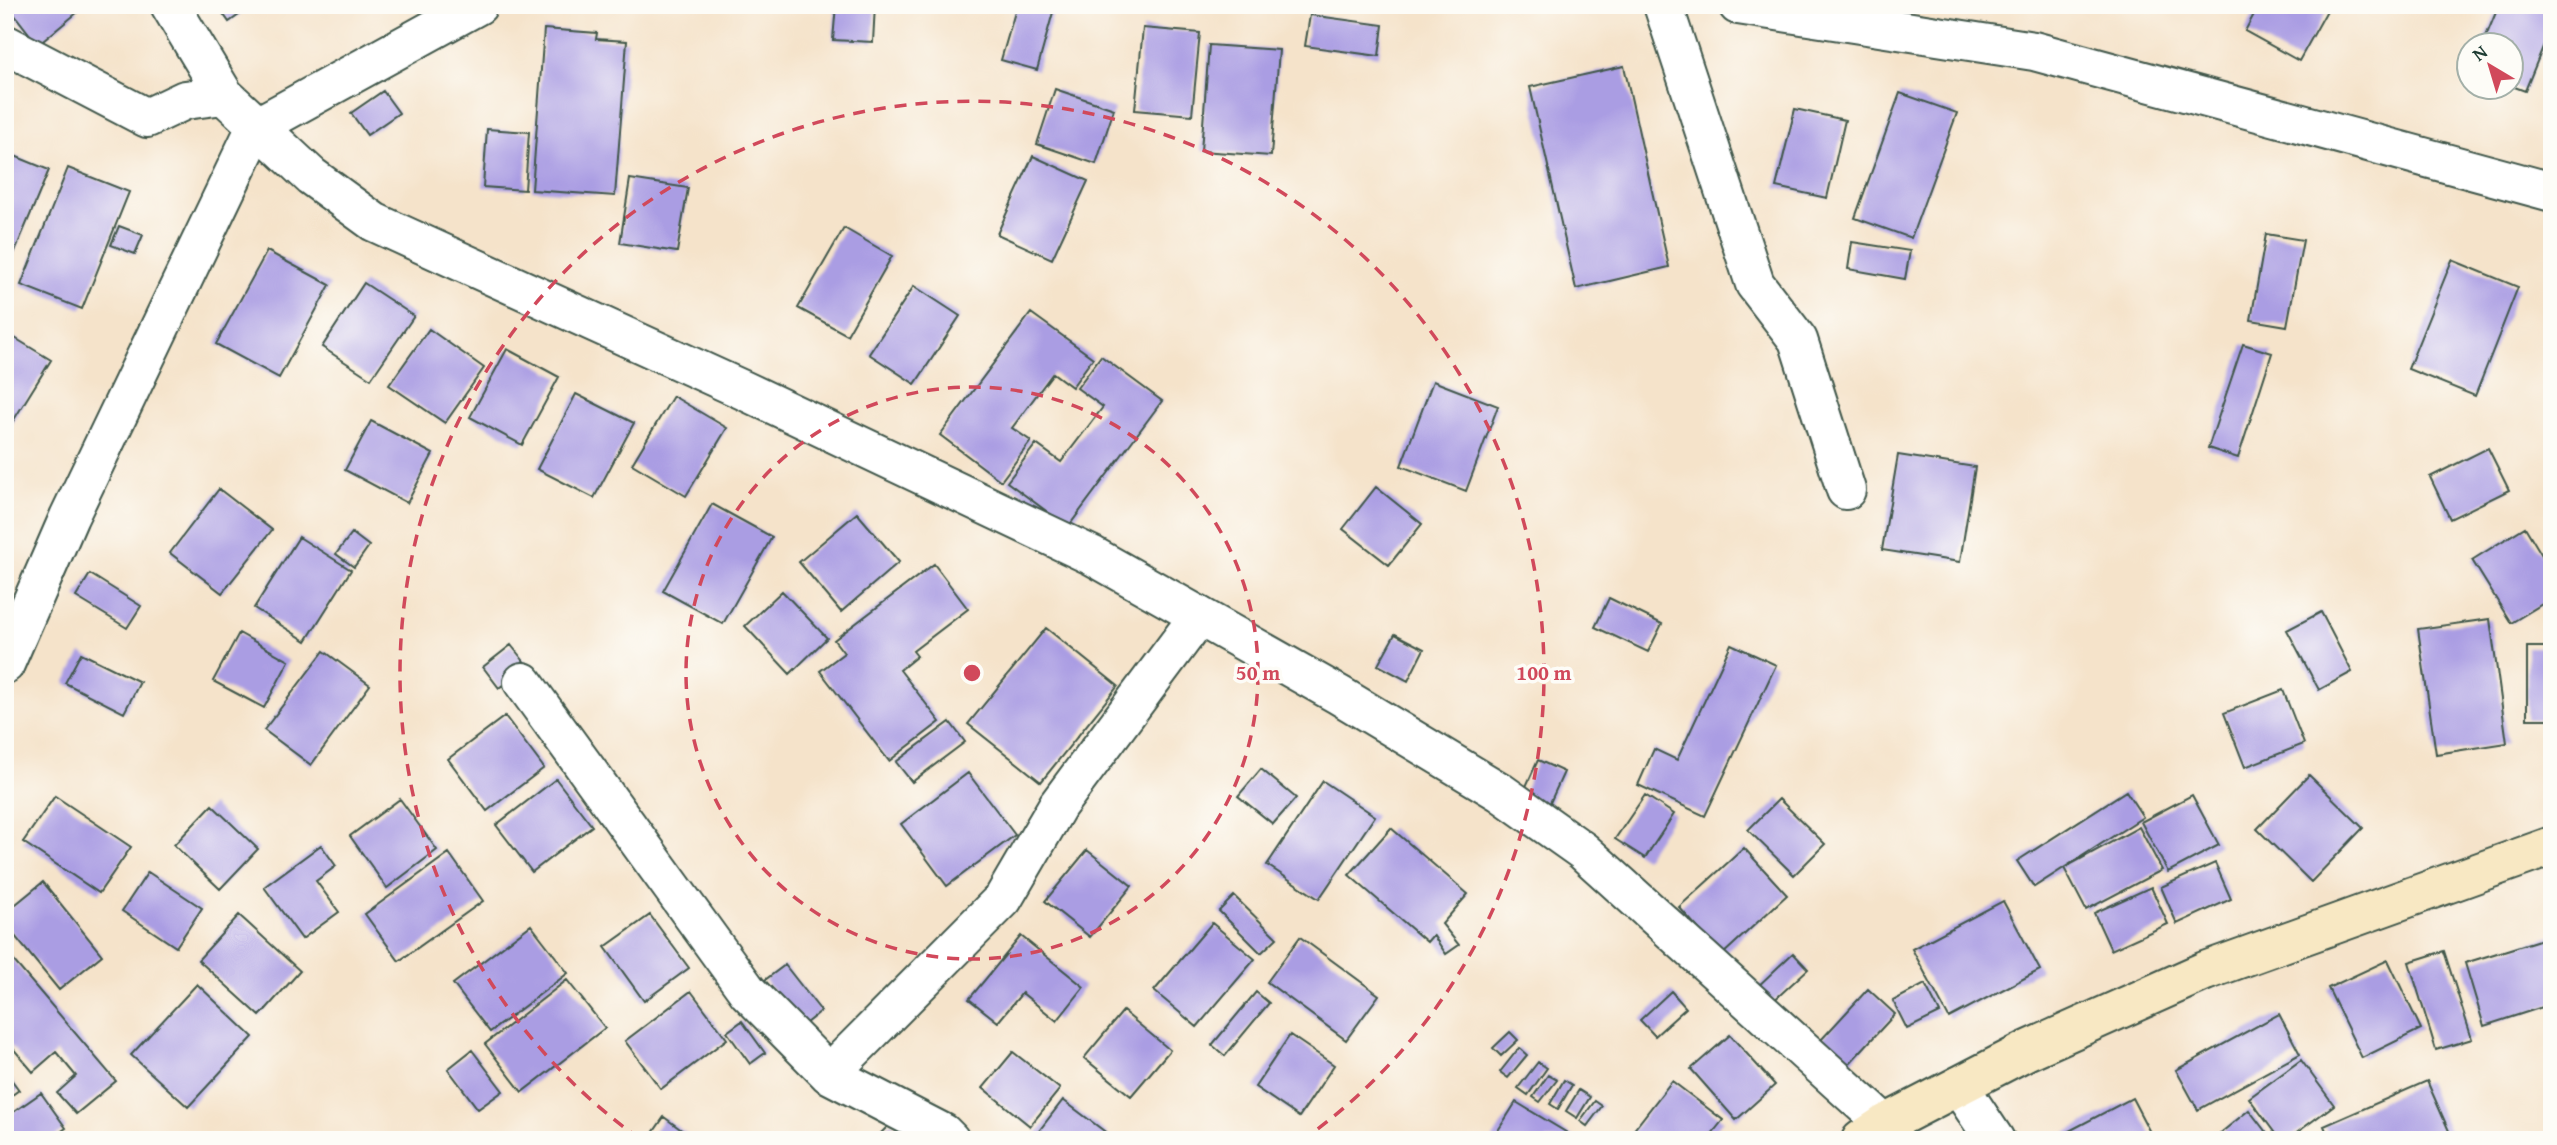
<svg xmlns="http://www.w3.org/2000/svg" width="2557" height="1145" font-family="'Gentium Book Plus',serif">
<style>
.building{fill:#aa9de3}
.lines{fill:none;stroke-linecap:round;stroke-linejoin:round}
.minor-casing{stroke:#3f564a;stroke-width:42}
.tertiary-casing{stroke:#3f564a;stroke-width:42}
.secondary-casing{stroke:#3f564a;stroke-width:42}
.minor{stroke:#fff;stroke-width:38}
.tertiary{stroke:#fff;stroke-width:38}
.secondary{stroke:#f8e8c3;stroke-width:38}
.ring{fill:none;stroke:#d1495b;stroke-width:3.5;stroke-dasharray:12 9}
.centre{fill:#d1495b;stroke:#fdfcf7;stroke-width:3.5}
.ring-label{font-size:21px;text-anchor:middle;font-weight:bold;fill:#d1495b;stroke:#fdfcf7;stroke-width:7;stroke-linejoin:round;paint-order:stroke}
</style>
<rect width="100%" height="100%" fill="#fdfcf7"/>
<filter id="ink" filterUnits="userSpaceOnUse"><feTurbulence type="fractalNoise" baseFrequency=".0143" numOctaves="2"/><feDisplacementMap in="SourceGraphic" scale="14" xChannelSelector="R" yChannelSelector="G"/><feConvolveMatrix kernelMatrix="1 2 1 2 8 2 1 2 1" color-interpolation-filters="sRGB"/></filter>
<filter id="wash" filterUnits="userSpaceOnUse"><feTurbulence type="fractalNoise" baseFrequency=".00686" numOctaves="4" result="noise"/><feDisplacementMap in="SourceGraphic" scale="28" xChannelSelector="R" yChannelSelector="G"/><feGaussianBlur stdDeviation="1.57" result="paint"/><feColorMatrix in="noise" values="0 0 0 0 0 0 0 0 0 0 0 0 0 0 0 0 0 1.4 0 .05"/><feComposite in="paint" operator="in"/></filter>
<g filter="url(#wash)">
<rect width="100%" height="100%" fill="#f5e3ca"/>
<g id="blocks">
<path class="building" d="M 7,5 L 72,5 L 78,12 L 38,45 Z
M 217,5 L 253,5 L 229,22 Z
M 836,5 L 875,5 L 873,42 L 833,40 Z
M 1017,5 L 1055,5 L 1037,70 L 1001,60 Z
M 2259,5 L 2330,5 L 2299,61 L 2245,31 Z
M 2499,5 L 2552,5 L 2552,25 L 2525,91 L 2512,86 L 2512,46 L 2482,46 Z
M 1310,15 L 1383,25 L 1379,56 L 1305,46 Z
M 1143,28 L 1200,33 L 1192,115 L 1135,110 Z
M 544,29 L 597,33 L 596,39 L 627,41 L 615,196 L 532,190 Z
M 1209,45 L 1279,50 L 1271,156 L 1201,151 Z
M 1624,66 L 1669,267 L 1576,289 L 1530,87 Z
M 1055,89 L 1114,109 L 1096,164 L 1037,144 Z
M 383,91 L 399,113 L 367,135 L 351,113 Z
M 1900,93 L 1957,113 L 1911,238 L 1855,218 Z
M 1795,109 L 1845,120 L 1827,198 L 1776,187 Z
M 487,129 L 529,132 L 525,190 L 483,187 Z
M 5,152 L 49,170 L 5,275 Z
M 1033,156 L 1088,181 L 1052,259 L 997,234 Z
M 68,168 L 129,192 L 82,309 L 21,285 Z
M 630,179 L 688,188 L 677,252 L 620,243 Z
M 119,226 L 143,235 L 135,254 L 111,245 Z
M 844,228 L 892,256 L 847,335 L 798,308 Z
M 2266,234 L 2303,240 L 2287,326 L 2251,320 Z
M 1852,242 L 1910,251 L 1905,279 L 1848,269 Z
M 267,251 L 330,285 L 279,378 L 216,344 Z
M 2452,260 L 2518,287 L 2475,396 L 2408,369 Z
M 364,283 L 414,316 L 371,379 L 322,347 Z
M 914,286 L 960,316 L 915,384 L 869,354 Z
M 1031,313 L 1093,358 L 1072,387 L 1053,373 L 1012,428 L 1031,441 L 1001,481 L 940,435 Z
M 429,329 L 484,368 L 445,423 L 389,385 Z
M 5,332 L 51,360 L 10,426 L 5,423 Z
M 2243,344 L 2272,353 L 2238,458 L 2208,448 Z
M 507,349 L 559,377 L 522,445 L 470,417 Z
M 1101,356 L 1162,401 L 1068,527 L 1007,482 L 1036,444 L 1061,462 L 1103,407 L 1077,388 Z
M 1433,381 L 1498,406 L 1466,491 L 1401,466 Z
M 576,394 L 634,423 L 594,498 L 537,469 Z
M 673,396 L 727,428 L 686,496 L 632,464 Z
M 371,421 L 433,454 L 407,503 L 345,470 Z
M 2488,448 L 2509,490 L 2450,519 L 2430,477 Z
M 1898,455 L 1975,467 L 1960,562 L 1882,550 Z
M 1376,487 L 1422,524 L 1389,565 L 1343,529 Z
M 219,489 L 272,530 L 222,593 L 170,553 Z
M 712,504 L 772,537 L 723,624 L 663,591 Z
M 857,513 L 899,562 L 841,612 L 799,562 Z
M 2525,527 L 2552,572 L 2552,598 L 2511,623 L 2472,560 Z
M 352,533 L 369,546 L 354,567 L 336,554 Z
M 299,537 L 351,570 L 306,641 L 254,608 Z
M 934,564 L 968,609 L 913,651 L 917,656 L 900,670 L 940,722 L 889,761 L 820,671 L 844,653 L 834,640 Z
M 90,574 L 141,606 L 127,628 L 76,597 Z
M 782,591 L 827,638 L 790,674 L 745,626 Z
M 1609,598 L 1662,624 L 1648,652 L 1595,627 Z
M 2321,612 L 2352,672 L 2319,690 L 2287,630 Z
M 2490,619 L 2507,743 L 2436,754 L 2418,629 Z
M 1046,628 L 1118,686 L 1041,782 L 968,724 Z
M 239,633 L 289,661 L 264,708 L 213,681 Z
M 1395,634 L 1424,649 L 1408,681 L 1378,665 Z
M 1731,644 L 1776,665 L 1705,816 L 1638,785 L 1654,749 L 1677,760 Z
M 511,645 L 527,665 L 499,688 L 483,667 Z
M 2527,647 L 2552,647 L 2552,719 L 2527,719 Z
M 324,651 L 370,685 L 311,765 L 264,730 Z
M 81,653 L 140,682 L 124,713 L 65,683 Z
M 2283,690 L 2304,744 L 2245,767 L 2224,713 Z
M 505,716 L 544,768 L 487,811 L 448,759 Z
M 950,722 L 965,742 L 912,782 L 896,762 Z
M 1538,760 L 1564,772 L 1549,805 L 1523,793 Z
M 1261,769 L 1296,798 L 1273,824 L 1238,796 Z
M 968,773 L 1015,835 L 947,886 L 901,824 Z
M 2309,775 L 2363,828 L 2311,882 L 2257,829 Z
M 556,779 L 592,826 L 532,872 L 496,825 Z
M 1323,781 L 1375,816 L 1319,899 L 1267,865 Z
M 2126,791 L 2143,817 L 2034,887 L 2017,861 Z
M 1645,795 L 1674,814 L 1645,858 L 1615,839 Z
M 2192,795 L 2219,845 L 2168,872 L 2141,822 Z
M 55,796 L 131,847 L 99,893 L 23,842 Z
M 400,799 L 437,850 L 387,888 L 350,836 Z
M 1779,799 L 1825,844 L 1794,875 L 1748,830 Z
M 212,805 L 258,849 L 220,889 L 174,845 Z
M 2139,827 L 2162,870 L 2086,910 L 2064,868 Z
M 1391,828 L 1468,894 L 1442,924 L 1459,945 L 1446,954 L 1433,935 L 1427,942 L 1349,875 Z
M 321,845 L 336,866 L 316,881 L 339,912 L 302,939 L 264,887 Z
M 1744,848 L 1787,895 L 1722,955 L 1679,907 Z
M 1087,850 L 1132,886 L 1090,937 L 1045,901 Z
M 449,853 L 483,901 L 399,961 L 365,914 Z
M 2215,863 L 2231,899 L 2177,924 L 2161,887 Z
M 148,872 L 202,908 L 176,947 L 122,911 Z
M 43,882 L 102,955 L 59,990 L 5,924 L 5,913 Z
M 2151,887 L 2168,924 L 2111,950 L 2094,913 Z
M 1234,896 L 1277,938 L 1261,953 L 1219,911 Z
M 2003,901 L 2040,970 L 1949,1018 L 1912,949 Z
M 239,915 L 300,971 L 260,1016 L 198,960 Z
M 650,915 L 689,968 L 644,1001 L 605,947 Z
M 1212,923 L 1255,959 L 1197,1027 L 1154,991 Z
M 531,925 L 568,973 L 490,1032 L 453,984 Z
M 1021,936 L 1084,987 L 1057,1021 L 1022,993 L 998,1022 L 969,999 Z
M 2552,936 L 2552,1004 L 2484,1026 L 2465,963 Z
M 1300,937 L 1379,995 L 1346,1040 L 1267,982 Z
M 2444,951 L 2472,1039 L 2436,1050 L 2409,962 Z
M 7,953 L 116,1081 L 76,1114 L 57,1093 L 76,1076 L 56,1052 L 33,1072 L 5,1039 L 5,955 Z
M 1793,953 L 1808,969 L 1769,1005 L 1754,990 Z
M 2388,960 L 2421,1029 L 2362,1058 L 2328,988 Z
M 785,965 L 821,1011 L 801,1027 L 765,980 Z
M 567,980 L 605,1028 L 522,1092 L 485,1044 Z
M 197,984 L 253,1037 L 188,1107 L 131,1055 Z
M 1925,984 L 1940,1013 L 1907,1029 L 1893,1001 Z
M 1868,989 L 1895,1014 L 1836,1078 L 1809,1053 Z
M 691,991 L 727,1039 L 661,1089 L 625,1041 Z
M 1671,991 L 1686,1008 L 1655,1036 L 1640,1020 Z
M 1256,992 L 1269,1003 L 1225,1056 L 1212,1045 Z
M 1123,1011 L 1170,1050 L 1131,1096 L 1084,1058 Z
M 2279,1014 L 2300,1054 L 2198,1110 L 2176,1070 Z
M 742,1021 L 765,1053 L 750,1064 L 727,1032 Z
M 1510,1032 L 1518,1040 L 1501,1056 L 1493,1048 Z
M 1290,1035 L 1334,1065 L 1299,1117 L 1255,1087 Z
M 1730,1035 L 1775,1085 L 1736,1120 L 1691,1069 Z
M 1519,1048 L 1527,1055 L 1508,1078 L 1500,1072 Z
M 472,1050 L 503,1091 L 478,1109 L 448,1069 Z
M 1013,1052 L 1060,1089 L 1030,1126 L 983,1088 Z
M 2301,1060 L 2334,1105 L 2287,1140 L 2280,1140 L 2249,1098 Z
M 1538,1062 L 1547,1068 L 1528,1095 L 1518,1088 Z
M 5,1071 L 19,1090 L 5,1100 Z
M 1548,1075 L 1557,1080 L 1540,1102 L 1533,1097 Z
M 1564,1080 L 1572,1085 L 1558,1109 L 1550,1104 Z
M 1672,1081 L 1723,1120 L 1707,1140 L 1626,1140 Z
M 2427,1081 L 2453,1140 L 2330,1140 L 2324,1126 Z
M 1579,1090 L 1590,1097 L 1577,1118 L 1566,1111 Z
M 41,1093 L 66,1128 L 49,1140 L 5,1140 L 5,1118 Z
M 2132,1098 L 2154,1140 L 2052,1140 Z
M 1063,1100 L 1108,1134 L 1104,1140 L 1032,1140 Z
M 1595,1101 L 1602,1106 L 1587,1126 L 1580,1121 Z
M 1516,1102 L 1579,1140 L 1492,1140 Z
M 2249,1110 L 2272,1140 L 2212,1140 Z
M 664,1117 L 695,1140 L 648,1140 Z
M 891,1123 L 907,1140 L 874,1140 Z"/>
</g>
</g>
<g filter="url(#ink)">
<use href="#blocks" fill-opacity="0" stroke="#3f564a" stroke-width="2"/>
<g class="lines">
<defs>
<path id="minor" d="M 1663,5 L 1755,284 L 1798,340 L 1846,490
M 1738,5 L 2034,51 L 2552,192
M 5,44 L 147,118 L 185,100 L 224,95
M 5,664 L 69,517 L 256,127 L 478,5
M 523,682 L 748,992 L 829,1074 L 943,1133 L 950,1140
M 829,1074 L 1003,899 L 1058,805 L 1199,616
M 1959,1086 L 1995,1140"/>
<path id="tertiary" d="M 170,5 L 224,95 L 311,176 L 374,222 L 743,390 L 1093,556 L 1339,695 L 1500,792 L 1583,851 L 1885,1124"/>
<path id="secondary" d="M 1861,1140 L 1885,1124 L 2026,1051 L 2205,971 L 2552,846"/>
</defs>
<use href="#minor" class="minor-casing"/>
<use href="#tertiary" class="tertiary-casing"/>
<use href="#secondary" class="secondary-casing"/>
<use href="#minor" class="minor"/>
<use href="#tertiary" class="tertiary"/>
<use href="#secondary" class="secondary"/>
</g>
</g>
<g class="ring">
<circle cx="972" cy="673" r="286"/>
<path d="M640 1139A572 572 0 1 1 1304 1139"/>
</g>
<circle cx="972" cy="673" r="10" class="centre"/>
<g class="ring-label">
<text x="1258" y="680">50 m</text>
<text x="1544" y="680">100 m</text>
</g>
<rect width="2557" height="1145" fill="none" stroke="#fdfcf7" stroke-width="28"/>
<g transform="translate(2490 66) rotate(322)"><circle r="33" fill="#fdfcf7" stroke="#a4b0a9" stroke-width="2"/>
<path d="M0-5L12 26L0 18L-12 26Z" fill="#d1495b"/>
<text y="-10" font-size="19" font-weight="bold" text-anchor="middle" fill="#1f3d34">N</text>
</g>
</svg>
